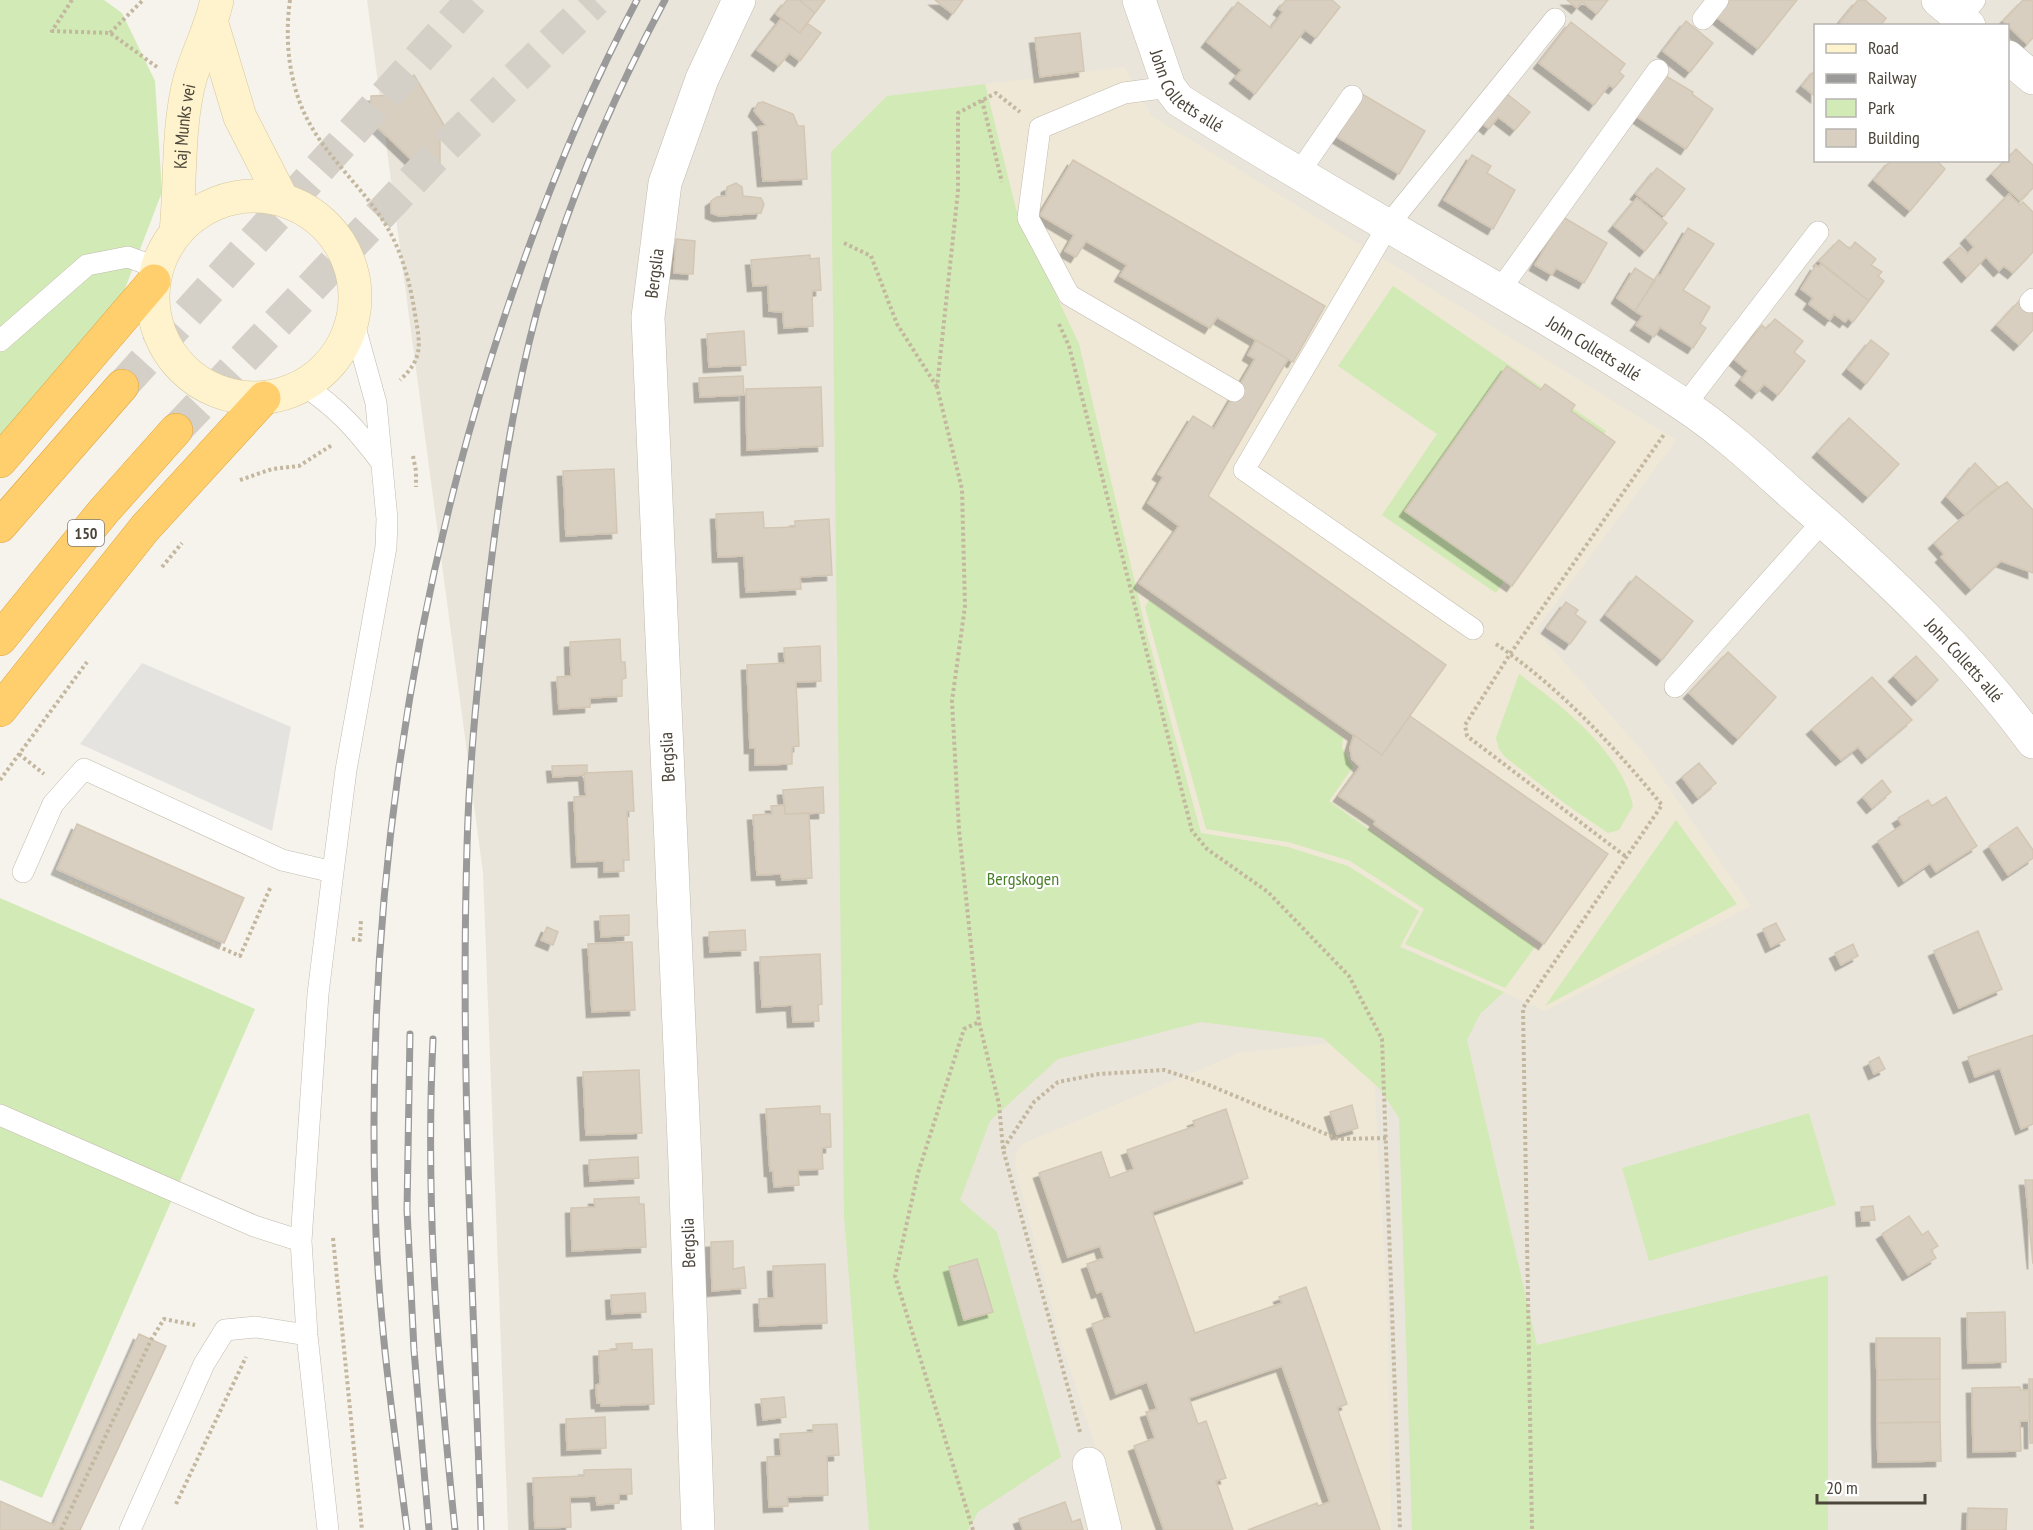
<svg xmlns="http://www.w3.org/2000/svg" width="2033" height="1530" font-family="'PT Sans Narrow',sans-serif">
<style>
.residential{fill:#eae5da;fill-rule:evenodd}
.education{fill:#efe8d6}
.green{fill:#d2eab5}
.parking{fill:#e5e3e0}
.building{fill:#d8cfc1;stroke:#d3c7b4;stroke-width:1.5;filter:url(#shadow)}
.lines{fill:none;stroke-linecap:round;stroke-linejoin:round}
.highway-tunnel{stroke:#d4d0c8;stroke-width:33;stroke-dasharray:33 16;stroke-linecap:butt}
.lane-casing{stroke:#c2bbae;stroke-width:22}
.street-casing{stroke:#c2bbae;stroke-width:34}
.secondary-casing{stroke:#d6c79b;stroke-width:34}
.highway-casing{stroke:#e0a43c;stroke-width:34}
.path{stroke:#c4b79f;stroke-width:4;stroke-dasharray:3 3;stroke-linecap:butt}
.lane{stroke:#fff;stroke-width:21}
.street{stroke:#fff;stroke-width:33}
.secondary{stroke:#fff3cd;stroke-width:33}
.highway{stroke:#ffcf6e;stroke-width:33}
.rail-casing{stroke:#9a9a9a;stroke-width:7}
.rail{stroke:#fff;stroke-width:4.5;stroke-dasharray:14;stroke-linecap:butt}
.labels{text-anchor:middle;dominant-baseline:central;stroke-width:4.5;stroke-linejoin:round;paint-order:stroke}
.shield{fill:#fff;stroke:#817c74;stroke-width:1.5}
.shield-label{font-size:16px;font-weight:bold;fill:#4b4439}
.street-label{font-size:18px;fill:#4b4439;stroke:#fff}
.park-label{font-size:18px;fill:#4a7f2a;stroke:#fff}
</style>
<defs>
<filter id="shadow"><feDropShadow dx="-5.5" dy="5.5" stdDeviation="0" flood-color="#0004"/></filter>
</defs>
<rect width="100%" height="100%" fill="#f6f3ec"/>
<path class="residential" d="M 367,0 L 2033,0 L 2033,1530 L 508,1530 L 483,873 ZM 1816,26 L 2008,26 L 2008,160 L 1816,160 Z"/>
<path class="education" d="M 1124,67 L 1152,116 L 1676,440 L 1536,630 L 1648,758 L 1751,906 L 1545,1011 L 1400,946 L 1288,847 L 1201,833 L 1146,630 L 1079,345 L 1016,209 L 985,84 Z
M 1372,1039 L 1388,1324 L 1391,1530 L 1123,1530 L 1062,1345 L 1015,1166 L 1016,1153 L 1022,1144 L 1239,1053 Z"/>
<path class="green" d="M 0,0 L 104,0 L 122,13 L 155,81 L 162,192 L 118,307 L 0,440 Z
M 985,84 L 1016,209 L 1079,344 L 1146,630 L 1201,833 L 1288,847 L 1348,866 L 1419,911 L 1400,947 L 1504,992 L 1480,1014 L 1467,1040 L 1537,1345 L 1828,1275 L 1828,1530 L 1412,1530 L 1399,1118 L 1380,1089 L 1323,1038 L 1201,1022 L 1058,1059 L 990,1121 L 960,1200 L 997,1232 L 1061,1457 L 978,1512 L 968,1530 L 869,1530 L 844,1215 L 831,152 L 887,96 Z
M 1393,286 L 1606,431 L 1496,593 L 1382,515 L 1437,434 L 1338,366 Z
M 1149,600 L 1343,738 L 1342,748 L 1353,767 L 1329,801 L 1535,947 L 1505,988 L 1405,944 L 1424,909 L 1350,861 L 1288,842 L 1206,829 L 1145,607 Z
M 1519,674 C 1561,705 1622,752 1633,806 L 1619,830 L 1608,833 L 1564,803 L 1505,757 L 1499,749 L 1496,738 Z
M 1676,820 L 1737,904 L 1545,1006 Z
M 0,898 L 255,1009 L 42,1498 L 0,1480 Z
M 1809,1113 L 1836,1205 L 1649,1261 L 1622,1168 Z"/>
<path class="parking" d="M 142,663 L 291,727 L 272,831 L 80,744 Z"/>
<path class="building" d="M 787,0 L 799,0 L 815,13 L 800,33 L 776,14 Z
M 799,0 L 825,0 L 815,13 Z
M 935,0 L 963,0 L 953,14 Z
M 1286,0 L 1332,0 L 1340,7 L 1316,38 L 1305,30 L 1255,94 L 1235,78 L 1242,70 L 1207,42 L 1238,2 L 1271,28 L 1283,12 L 1279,9 Z
M 1567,0 L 1608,0 L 1597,14 L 1582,2 L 1577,8 Z
M 1727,0 L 1797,0 L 1758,49 L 1715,16 Z
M 1858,0 L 1865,0 L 1886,18 L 1880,26 L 1844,26 L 1840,22 Z
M 2023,0 L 2033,1 L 2033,38 L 2027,44 L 2003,21 Z
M 781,19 L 800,33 L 807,23 L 821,33 L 800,61 L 789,53 L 779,66 L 757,50 Z
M 1686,21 L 1713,43 L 1690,72 L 1663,51 Z
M 1571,22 L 1625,64 L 1619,72 L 1624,76 L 1614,88 L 1609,85 L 1594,105 L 1539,63 Z
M 1080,33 L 1084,71 L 1040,77 L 1035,38 Z
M 1816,69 L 1816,97 L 1802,86 Z
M 414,75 L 447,130 L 440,138 L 440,163 L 416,164 L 371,121 L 371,96 L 396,95 Z
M 1664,75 L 1693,92 L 1692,94 L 1713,109 L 1686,149 L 1636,116 Z
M 1362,94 L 1425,131 L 1399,174 L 1337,137 Z
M 1507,94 L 1530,112 L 1515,130 L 1498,117 L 1489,129 L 1483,124 Z
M 763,102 L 793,114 L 798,126 L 804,126 L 807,179 L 763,181 L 758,127 L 766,125 L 754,111 L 758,103 Z
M 2016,149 L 2033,165 L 2033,188 L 2020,201 L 1992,174 Z
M 1472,155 L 1491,166 L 1487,173 L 1515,190 L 1493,229 L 1444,200 Z
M 1073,160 L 1325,306 L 1293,362 L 1217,317 L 1210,328 L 1120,276 L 1127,265 L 1086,241 L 1076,257 L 1065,251 L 1074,235 L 1040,215 Z
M 1891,160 L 1939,160 L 1938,162 L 1945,169 L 1910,211 L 1874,180 Z
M 1657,168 L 1685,189 L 1664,216 L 1636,194 Z
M 736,183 L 742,187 L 743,196 L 761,198 L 764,204 L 761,213 L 719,216 L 711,213 L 711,201 L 717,197 L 726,196 L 727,187 Z
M 2009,194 L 2020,205 L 2023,202 L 2033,212 L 2033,252 L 2013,273 L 2004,266 L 1999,271 L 1986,257 L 1967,277 L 1949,257 L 1960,247 L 1967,254 L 1974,247 L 1966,238 Z
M 1637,198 L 1667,223 L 1645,251 L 1614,226 Z
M 1563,217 L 1607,243 L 1584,283 L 1556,268 L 1552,275 L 1535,265 Z
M 1688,228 L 1714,244 L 1683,290 L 1710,307 L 1700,324 L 1706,328 L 1693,348 L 1660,327 L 1654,337 L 1636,325 L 1643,316 L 1635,311 L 1658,274 L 1660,276 Z
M 676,239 L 695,241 L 693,274 L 674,273 Z
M 1839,240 L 1850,249 L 1855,242 L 1876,259 L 1871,265 L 1882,272 L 1878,276 L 1884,281 L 1869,301 L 1819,261 Z
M 810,255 L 810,259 L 819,258 L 821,290 L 812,291 L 813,326 L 784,328 L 783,312 L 769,311 L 768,285 L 753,286 L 751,260 Z
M 1821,264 L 1869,301 L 1853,322 L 1848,318 L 1845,322 L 1834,314 L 1830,320 L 1809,304 L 1813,298 L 1801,289 L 1816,265 L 1819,267 Z
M 1635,268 L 1655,281 L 1635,311 L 1617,298 Z
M 2019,301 L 2033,314 L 2033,330 L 2019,345 L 1997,325 Z
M 1775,319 L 1803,341 L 1794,352 L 1805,361 L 1778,395 L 1764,384 L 1757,393 L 1741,380 L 1748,371 L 1734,359 L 1762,325 L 1766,329 Z
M 744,331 L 746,365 L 709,367 L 707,334 Z
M 1256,340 L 1288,359 L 1208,496 L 1446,665 L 1382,755 L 1139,583 L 1179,526 L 1148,503 L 1163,477 L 1158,474 L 1193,416 L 1214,429 L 1255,359 L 1248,355 Z
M 1871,340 L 1889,354 L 1866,384 L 1848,369 Z
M 1507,366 L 1541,390 L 1545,384 L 1575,405 L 1571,411 L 1615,442 L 1512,586 L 1405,511 Z
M 743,376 L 744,395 L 700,397 L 699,378 Z
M 821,387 L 823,446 L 747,450 L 746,389 Z
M 1849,418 L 1899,464 L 1868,497 L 1818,452 Z
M 1975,463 L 1999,488 L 1965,515 L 1947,497 Z
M 614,469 L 617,533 L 566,536 L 563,471 Z
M 2007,482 L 2033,510 L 2033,573 L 2001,561 L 1971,589 L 1941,557 L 1944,554 L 1934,543 L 1990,493 Z
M 763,512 L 764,528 L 795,527 L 795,521 L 829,519 L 832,575 L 800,577 L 801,589 L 746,592 L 744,556 L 718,557 L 716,514 Z
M 1636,576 L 1693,621 L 1662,660 L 1606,615 Z
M 1566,602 L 1578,610 L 1575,614 L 1586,622 L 1570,644 L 1547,628 Z
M 620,639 L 621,662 L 625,662 L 626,678 L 622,679 L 622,696 L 590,698 L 590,707 L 559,709 L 557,677 L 571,676 L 570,642 Z
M 820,646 L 821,681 L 796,682 L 799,746 L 792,747 L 792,764 L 755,765 L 755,748 L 750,748 L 747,665 L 785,663 L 784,648 Z
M 1728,652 L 1776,697 L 1738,739 L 1689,693 Z
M 1916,656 L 1938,680 L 1917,700 L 1894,676 Z
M 1872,677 L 1912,720 L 1867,758 L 1858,747 L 1841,760 L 1812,729 Z
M 1410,716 L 1608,854 L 1544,944 L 1374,824 L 1376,821 L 1339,796 L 1360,767 L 1352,759 L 1350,748 L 1354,735 L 1382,755 Z
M 1699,763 L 1716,783 L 1698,798 L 1682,777 Z
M 587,765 L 587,773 L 584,775 L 553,777 L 552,766 Z
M 632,771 L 634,811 L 627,811 L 629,860 L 623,860 L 624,871 L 604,872 L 604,861 L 577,862 L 574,797 L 586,796 L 584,773 Z
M 1882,780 L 1891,792 L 1872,808 L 1863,797 Z
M 823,787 L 824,813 L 785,814 L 783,790 Z
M 1946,797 L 1977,846 L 1936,872 L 1930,863 L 1904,881 L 1878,841 L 1902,825 L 1898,818 L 1928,800 L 1932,806 Z
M 785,805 L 785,814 L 809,813 L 812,878 L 782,880 L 781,874 L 757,875 L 753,815 L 772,814 L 771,806 Z
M 77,824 L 244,898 L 224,943 L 57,869 Z
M 2017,827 L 2033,850 L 2033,858 L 2008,875 L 1989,846 Z
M 629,915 L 629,935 L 601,937 L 600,916 Z
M 1776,923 L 1785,940 L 1771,947 L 1763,929 Z
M 547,927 L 558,932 L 553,945 L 541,940 Z
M 745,930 L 746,950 L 710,952 L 709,932 Z
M 1978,931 L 2002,989 L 1959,1008 L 1934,951 Z
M 632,942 L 635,1010 L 592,1012 L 588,944 Z
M 1853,944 L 1858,956 L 1841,965 L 1835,953 Z
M 820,954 L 822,1004 L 818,1005 L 819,1021 L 793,1022 L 792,1005 L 762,1007 L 760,957 Z
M 2033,1035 L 2033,1124 L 2021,1129 L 2000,1068 L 1975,1077 L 1968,1057 Z
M 1879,1057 L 1885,1069 L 1874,1074 L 1869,1062 Z
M 639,1070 L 642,1133 L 586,1135 L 583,1072 Z
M 1352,1105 L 1358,1128 L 1337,1134 L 1330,1112 Z
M 820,1106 L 820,1114 L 830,1114 L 831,1147 L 822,1148 L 823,1169 L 798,1170 L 799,1185 L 774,1187 L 773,1171 L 770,1171 L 766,1109 Z
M 1226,1109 L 1248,1178 L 1152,1212 L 1195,1333 L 1282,1303 L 1279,1297 L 1306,1287 L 1347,1404 L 1337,1408 L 1380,1530 L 1248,1530 L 1317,1503 L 1318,1506 L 1330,1502 L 1282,1366 L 1189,1398 L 1198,1424 L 1206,1421 L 1226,1478 L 1216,1481 L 1233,1530 L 1164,1530 L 1134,1446 L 1155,1438 L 1146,1412 L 1157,1409 L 1147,1382 L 1116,1394 L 1092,1324 L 1111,1317 L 1102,1291 L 1097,1293 L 1087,1264 L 1104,1258 L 1100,1246 L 1068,1257 L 1039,1173 L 1101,1152 L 1110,1178 L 1134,1169 L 1127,1150 L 1195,1126 L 1193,1121 Z
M 638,1157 L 639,1178 L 590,1181 L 589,1160 Z
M 2025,1180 L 2033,1180 L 2033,1264 Z
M 639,1197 L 639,1204 L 644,1204 L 646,1247 L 572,1251 L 571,1208 L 595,1207 L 594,1199 Z
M 1873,1206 L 1875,1220 L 1862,1221 L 1861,1207 Z
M 1909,1216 L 1922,1235 L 1928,1231 L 1938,1246 L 1931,1250 L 1936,1258 L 1908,1275 L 1882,1234 Z
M 733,1241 L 733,1269 L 744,1267 L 746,1288 L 712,1291 L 711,1242 Z
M 977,1259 L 993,1312 L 964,1320 L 949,1267 Z
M 825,1264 L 827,1323 L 760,1326 L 759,1299 L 774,1298 L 773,1266 Z
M 645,1293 L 646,1312 L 612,1314 L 611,1295 Z
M 2005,1312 L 2006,1362 L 1968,1363 L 1967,1313 Z
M 139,1334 L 166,1346 L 80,1530 L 0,1530 L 0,1501 L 54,1525 Z
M 1876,1338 L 1940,1338 L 1940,1379 L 1877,1380 Z
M 632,1343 L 632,1350 L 652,1349 L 654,1404 L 601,1406 L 601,1403 L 597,1403 L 596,1385 L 600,1384 L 599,1351 L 617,1350 L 616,1344 Z
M 1940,1379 L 1940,1422 L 1877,1423 L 1877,1380 Z
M 2029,1379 L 2033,1379 L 2033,1443 L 2030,1443 Z
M 2020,1387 L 2020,1390 L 2030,1390 L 2030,1421 L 2020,1421 L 2021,1451 L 1973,1452 L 1972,1388 Z
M 784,1397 L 786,1417 L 763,1420 L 761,1399 Z
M 605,1417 L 606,1448 L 567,1450 L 566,1419 Z
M 1940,1422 L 1941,1461 L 1878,1462 L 1877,1423 Z
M 837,1424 L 839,1455 L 827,1456 L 828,1495 L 787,1497 L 788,1506 L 769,1507 L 767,1457 L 781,1456 L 780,1434 L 813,1432 L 813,1425 Z
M 631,1469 L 632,1494 L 619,1494 L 619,1503 L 597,1505 L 596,1496 L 570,1497 L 571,1527 L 535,1528 L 533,1478 L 584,1476 L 584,1470 Z
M 1065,1502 L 1072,1522 L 1080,1519 L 1083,1530 L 1023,1530 L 1019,1519 Z
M 1968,1508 L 2007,1509 L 2006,1530 L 1967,1530 Z"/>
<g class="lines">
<path class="highway-tunnel" d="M 122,386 L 472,0
M 176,430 L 433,159 L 595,0"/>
<defs>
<path id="lane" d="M 1960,18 L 1975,0
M 1703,19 L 1718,0
M 1169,87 L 1124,93 L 1040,128 L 1028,218 L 1069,295 L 1234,391
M 1298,174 L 1352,96
M 1499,291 L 1658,70
M 2030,302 L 2033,299
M 0,341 L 87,265 L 128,257 L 158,268
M 303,385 C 338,408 357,430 382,463
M 1685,405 L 1818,232
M 1473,629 L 1244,470 L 1389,224 L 1555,19
M 1675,687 L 1823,521
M 23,872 L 53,804 L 84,769 L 282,860 L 333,872
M 0,1115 L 254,1226 L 301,1241
M 130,1530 L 204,1364 L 225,1330 L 256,1327 L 307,1335
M 328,1530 L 307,1335 L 301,1241 L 318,994 L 333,872 L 346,770 L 386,547 L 387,519 L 376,403 L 353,320"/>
<g id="street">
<path id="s1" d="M 1139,0 L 1169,87 L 1179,100 C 1345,206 1520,296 1684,405 C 1725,432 1763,468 1800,501 C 1884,574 1967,652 2033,742"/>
<path d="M 1938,0 L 1969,26"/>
<path d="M 2008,57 L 2033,78"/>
<path d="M 1089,1464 L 1105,1530"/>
<path id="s2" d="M 698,1530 L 685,1163 L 648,317 L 665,183 L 702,79 L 739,0"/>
</g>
<g id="secondary">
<path d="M 212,24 L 240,117 L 282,199"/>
<circle cx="254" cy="297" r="101"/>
<path id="s3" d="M 176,232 C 181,182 177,128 190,79 C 198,52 211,28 217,0"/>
</g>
<path id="highway" d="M 0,461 L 154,281
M 0,526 L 122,386
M 0,639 L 103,512 L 176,430
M 0,710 L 145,528 L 264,398"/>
</defs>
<use href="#lane" class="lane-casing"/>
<use href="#street" class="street-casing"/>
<use href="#secondary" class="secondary-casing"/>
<use href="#highway" class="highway-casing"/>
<path class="path" d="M 72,0 L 52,31 L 110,33 L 157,67
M 290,0 C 285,36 288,74 302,108 C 320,151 357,181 382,219 C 401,247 410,282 415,314 C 420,344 424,358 400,380
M 110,33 L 143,0
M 982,100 L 1002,182
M 844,243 L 871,256 L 897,324 L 937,387
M 1059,324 L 1069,346 L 1192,831 L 1207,849 L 1268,892 L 1349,976 L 1382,1039 L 1400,1530
M 413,456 L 416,471 L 416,487
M 240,480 L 272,469 L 299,466 L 332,445
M 162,567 L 182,543
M 1496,644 C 1561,689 1612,744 1662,805 L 1523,1008 L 1532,1530
M 19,754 L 44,774
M 0,780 L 87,662
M 1625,856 L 1467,736 L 1465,725 L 1510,654 L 1665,433
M 69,881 L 240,956 L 271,886
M 352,939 L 360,940 L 361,919
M 1003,1149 L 999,1104 L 979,1022 L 959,830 L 952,701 L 965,606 L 962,489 L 937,387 L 958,191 L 958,113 L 996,93 L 1020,112
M 333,1238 L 362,1530
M 1080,1432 L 1003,1149 L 1034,1102 L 1058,1082 L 1099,1074 L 1164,1070 L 1204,1083 L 1338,1139 L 1386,1138
M 176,1504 L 246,1357
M 61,1530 L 151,1340 L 164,1319 L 195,1325
M 973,1530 L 895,1276 L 918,1173 L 964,1029 L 979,1022"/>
<use href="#lane" class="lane"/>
<use href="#street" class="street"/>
<use href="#secondary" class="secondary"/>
<use href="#highway" class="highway"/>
<defs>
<path id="rail" d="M 410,1034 L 407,1210 L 414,1350 L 429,1530
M 433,1039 C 425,1205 438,1365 455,1530
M 407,1530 C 393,1420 377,1311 375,1200 C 367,915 406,630 491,358 C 530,235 576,114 637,0
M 481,1530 C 474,1303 460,1075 467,847 C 469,764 478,680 487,597 C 498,501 512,405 537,311 C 567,202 612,99 665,0"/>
</defs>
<use href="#rail" class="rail-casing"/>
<use href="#rail" class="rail"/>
</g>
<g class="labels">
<rect class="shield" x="68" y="520" width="36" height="26" rx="4.5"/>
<g class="shield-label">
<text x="86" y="533">150</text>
</g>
<g class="street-label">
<text stroke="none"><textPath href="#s1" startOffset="106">John Colletts allé</textPath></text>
<text stroke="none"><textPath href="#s3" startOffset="106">Kaj Munks vei</textPath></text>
<text stroke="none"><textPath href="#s2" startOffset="1258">Bergslia</textPath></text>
<text stroke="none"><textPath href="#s1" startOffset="592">John Colletts allé</textPath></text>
<text stroke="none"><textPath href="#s1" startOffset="1078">John Colletts allé</textPath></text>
<text transform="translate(667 757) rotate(-93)">Bergslia</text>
<text transform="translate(688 1243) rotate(-92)">Bergslia</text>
</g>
<g class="park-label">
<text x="1023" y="878">Bergskogen</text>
</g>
</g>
<rect x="1814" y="24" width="195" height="138" fill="#ffffff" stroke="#b7b4b0" stroke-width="1.5"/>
<rect x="1826" y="44" width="30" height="9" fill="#fff3cd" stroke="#b7b4b0" stroke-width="1.5"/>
<text x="1868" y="54" font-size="18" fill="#4b4439">Road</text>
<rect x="1826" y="74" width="30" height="9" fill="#9a9a9a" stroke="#b7b4b0" stroke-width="1.5"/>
<text x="1868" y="84" font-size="18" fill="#4b4439">Railway</text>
<rect x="1826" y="99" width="30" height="18" fill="#d2eab5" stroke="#b7b4b0" stroke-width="1.5"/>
<text x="1868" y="114" font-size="18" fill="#4b4439">Park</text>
<rect x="1826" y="129" width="30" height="18" fill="#d8cfc1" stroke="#b7b4b0" stroke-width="1.5"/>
<text x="1868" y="144" font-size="18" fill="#4b4439">Building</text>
<path d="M1817 1494v9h108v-9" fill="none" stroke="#4b4439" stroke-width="3"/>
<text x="1826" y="1494" font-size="18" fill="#4b4439" stroke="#ffffff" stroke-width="4.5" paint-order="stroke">20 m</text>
</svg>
